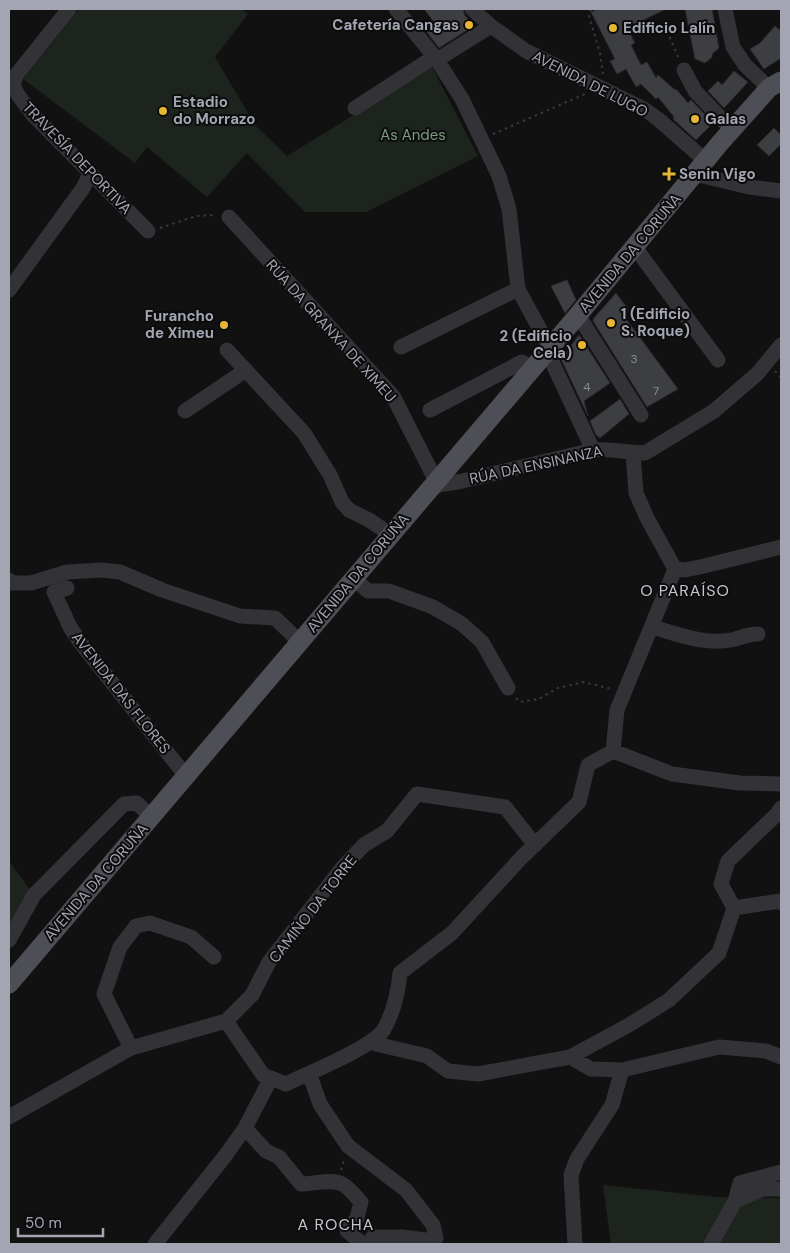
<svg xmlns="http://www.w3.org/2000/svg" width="790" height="1253" font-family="'DM Sans',sans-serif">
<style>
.green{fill:#1d241e}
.building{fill:#3d3e42;stroke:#2b2b2e}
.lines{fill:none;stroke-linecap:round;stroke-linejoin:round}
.path{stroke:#38393e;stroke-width:2;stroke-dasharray:2.5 4;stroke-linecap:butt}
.minor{stroke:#323237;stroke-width:15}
.major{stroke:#4e4f56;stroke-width:19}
.poi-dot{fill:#e7b634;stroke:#0c0c0d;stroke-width:2}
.labels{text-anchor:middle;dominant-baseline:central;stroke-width:4;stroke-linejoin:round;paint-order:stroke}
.number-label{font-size:12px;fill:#8a8c96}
.poi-label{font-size:15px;font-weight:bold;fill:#a3a6b2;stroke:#0c0c0d;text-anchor:start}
.street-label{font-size:15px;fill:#a3a6b2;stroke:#0c0c0d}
.park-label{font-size:15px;fill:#7a9c7e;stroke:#0c0c0d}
.neighbourhood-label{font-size:16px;letter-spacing:1px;fill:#c3c6ce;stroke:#0c0c0d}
</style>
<rect width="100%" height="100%" fill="#111112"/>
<path class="green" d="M 79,9 L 242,9 L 248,14 L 215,57 L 255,125 L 287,156 L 432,67 L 478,156 L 366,212 L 305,212 L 247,153 L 207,197 L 147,147 L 135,163 L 23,79 Z
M 9,861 L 34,895 L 9,940 Z
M 603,1185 L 717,1197 L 781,1198 L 781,1244 L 611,1244 Z"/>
<path class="building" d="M 424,9 L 463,9 L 465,16 L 475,25 L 439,48 L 426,31 L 437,26 Z
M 598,9 L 666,9 L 627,28 L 635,43 L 631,45 L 641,65 L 647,62 L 656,78 L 658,75 L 675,90 L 676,89 L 688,103 L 691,100 L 713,123 L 696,140 L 673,119 L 674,117 L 658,97 L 656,99 L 641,84 L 636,87 L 626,69 L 617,74 L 610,61 L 615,59 L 591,12 Z
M 685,9 L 712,9 L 719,48 L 712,54 L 712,57 L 705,63 L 695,59 Z
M 775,26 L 781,31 L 781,58 L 764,69 L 750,49 L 760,43 Z
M 734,71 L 748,82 L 724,108 L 708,91 L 718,81 L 722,85 Z
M 774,128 L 781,135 L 781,144 L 769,156 L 757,145 Z
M 567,280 L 576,300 L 565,313 L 551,286 Z
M 616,293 L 628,309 L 621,312 L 678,389 L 647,407 L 593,321 L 594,318 Z
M 579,335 L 610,383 L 584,401 L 588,416 L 561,359 Z
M 620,399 L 629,414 L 600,438 L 596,435 L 590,421 Z"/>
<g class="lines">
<path class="path" d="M 591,9 L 589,16 L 600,53 L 603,74
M 667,31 L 679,59
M 493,134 L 585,94
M 160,228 L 196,216 L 216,215
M 775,371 L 781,378
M 516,698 L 520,702 L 539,699 L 558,688 L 583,682 L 612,689
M 341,1170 L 344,1160"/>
<path class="minor" d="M 69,9 L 17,74 L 13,85 L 18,95 L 34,116 L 148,231
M 396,9 L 437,60 L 462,99 L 499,176 L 509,209 L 518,289 L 550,348
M 472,9 L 491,26 L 526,51 L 644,109 L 658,119 L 706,161
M 725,9 L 733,47 L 745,65 L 769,88
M 437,60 L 491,26
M 684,70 L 695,91 L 732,130
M 355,108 L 434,57
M 695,174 L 749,187 L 781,191
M 229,217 L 393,396 L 436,481
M 634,246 L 718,360
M 9,290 L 83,188 L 90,174
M 578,315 L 641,415
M 401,347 L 518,289
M 227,350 L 304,433 L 330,475 L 342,502 L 349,510 L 369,520 L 390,534
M 547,351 L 593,450
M 430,410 L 522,362 L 531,369
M 185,411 L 246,370
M 633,453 L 636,493 L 647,518 L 675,569
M 431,486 L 458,482 L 593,450 C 611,448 627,453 645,453 L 714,411 L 757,374 L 781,345
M 675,569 L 685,570 L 704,566 L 781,547
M 353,578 L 368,591 L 389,591 L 433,607 L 462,624 L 482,642 L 508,688
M 9,580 L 12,583 L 31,583 L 67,572 L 102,570 L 120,572 L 162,590 L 240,616 L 275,618 L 299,641
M 67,588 L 54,592 L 70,627 L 80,642 L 186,776
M 652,627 C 678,634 704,645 731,640 C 741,638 746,634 758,634
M 613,751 L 672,774 L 740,783 L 781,784
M 734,908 L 780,901 L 781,903
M 9,940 L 34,895 L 124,804 L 137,803 L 151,817
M 226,1021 L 263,1075 L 286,1084 C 308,1073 374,1047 384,1029 C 394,1012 398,993 400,973 L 452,933 L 521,858 L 579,802 L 588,765 L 613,751 L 617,710 L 675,569
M 372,1043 L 427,1056 L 448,1071 L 478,1074 L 570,1057 L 629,1025 L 669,1000 L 719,953 L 734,908 L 721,884 L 728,861 L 777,814 L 781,808
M 131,1048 L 104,994 L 120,947 L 136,926 L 150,923 L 191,937 L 214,957
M 570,1057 L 591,1069 L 622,1070 L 719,1047 L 766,1051 L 781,1057
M 309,1073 L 320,1104 L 348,1146 L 406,1190 L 433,1225 L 436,1238 L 426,1240 L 402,1237 L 373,1237 L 369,1244
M 9,1117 L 131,1048 L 226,1021 L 252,995 L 269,962 L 342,868 L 364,845 L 387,831 L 417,794 L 505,807 L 535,845
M 245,1128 L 266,1151 L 279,1157 L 301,1184 C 314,1184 333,1178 344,1185 C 350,1189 356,1197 361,1202 L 357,1218 L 347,1231 L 363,1244
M 735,1201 L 740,1183 L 781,1172
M 155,1244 L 225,1156 L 245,1128 L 271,1078
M 575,1244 L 571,1175 L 577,1159 L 612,1105 L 622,1070
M 711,1244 L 735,1201 L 763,1189 L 781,1189"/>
<path class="major" d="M 9,984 L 578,315 L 720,143 L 769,88 L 781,81"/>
</g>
<g class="poi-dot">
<circle cx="469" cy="25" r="5"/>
<circle cx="613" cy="28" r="5"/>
<circle cx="163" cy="111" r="5"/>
<circle cx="695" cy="119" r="5"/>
<path d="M666.5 166.5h5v5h5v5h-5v5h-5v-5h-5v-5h5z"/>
<circle cx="611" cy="323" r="5"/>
<circle cx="224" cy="325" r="5"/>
<circle cx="582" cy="345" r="5"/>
</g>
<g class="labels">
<g class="number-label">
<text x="634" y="359">3</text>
<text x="587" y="387">4</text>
<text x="656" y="391">7</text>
</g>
<g class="poi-label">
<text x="459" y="25" text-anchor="end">Cafetería Cangas</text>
<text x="623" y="28">Edificio Lalín</text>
<text x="173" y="102">Estadio<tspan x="173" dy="17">do Morrazo</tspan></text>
<text x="705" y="119">Galas</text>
<text x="679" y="174">Senin Vigo</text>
<text x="621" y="314">1 (Edificio<tspan x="621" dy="17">S. Roque)</tspan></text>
<text x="214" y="316" text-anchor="end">Furancho<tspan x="214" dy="17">de Ximeu</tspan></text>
<text x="572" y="336" text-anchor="end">2 (Edificio<tspan x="572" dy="17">Cela)</tspan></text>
</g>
<g class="street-label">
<text transform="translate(590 84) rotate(27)">AVENIDA DE LUGO</text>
<text transform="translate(77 158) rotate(46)">TRAVESÍA DEPORTIVA</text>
<text transform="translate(630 253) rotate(-50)">AVENIDA DA CORUÑA</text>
<text transform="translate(331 331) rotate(48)">RÚA DA GRANXA DE XIMEU</text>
<text transform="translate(536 465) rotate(-12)">RÚA DA ENSINANZA</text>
<text transform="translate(358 573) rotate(-50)">AVENIDA DA CORUÑA</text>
<text transform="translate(121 693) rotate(52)">AVENIDA DAS FLORES</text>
<text transform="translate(96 882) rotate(-49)">AVENIDA DA CORUÑA</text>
<text transform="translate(313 909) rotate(-52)">CAMIÑO DA TORRE</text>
</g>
<g class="park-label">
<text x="413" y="135">As Andes</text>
</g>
<g class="neighbourhood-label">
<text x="685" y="590">O PARAÍSO</text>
<text x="336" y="1224">A ROCHA</text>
</g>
</g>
<rect width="790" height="1253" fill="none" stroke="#a3a6b2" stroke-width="20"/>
<path d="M18 1228v8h85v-8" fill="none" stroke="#a3a6b2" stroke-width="2.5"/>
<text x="25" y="1228" font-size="15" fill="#a3a6b2" stroke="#0c0c0d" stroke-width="4" paint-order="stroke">50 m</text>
</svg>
